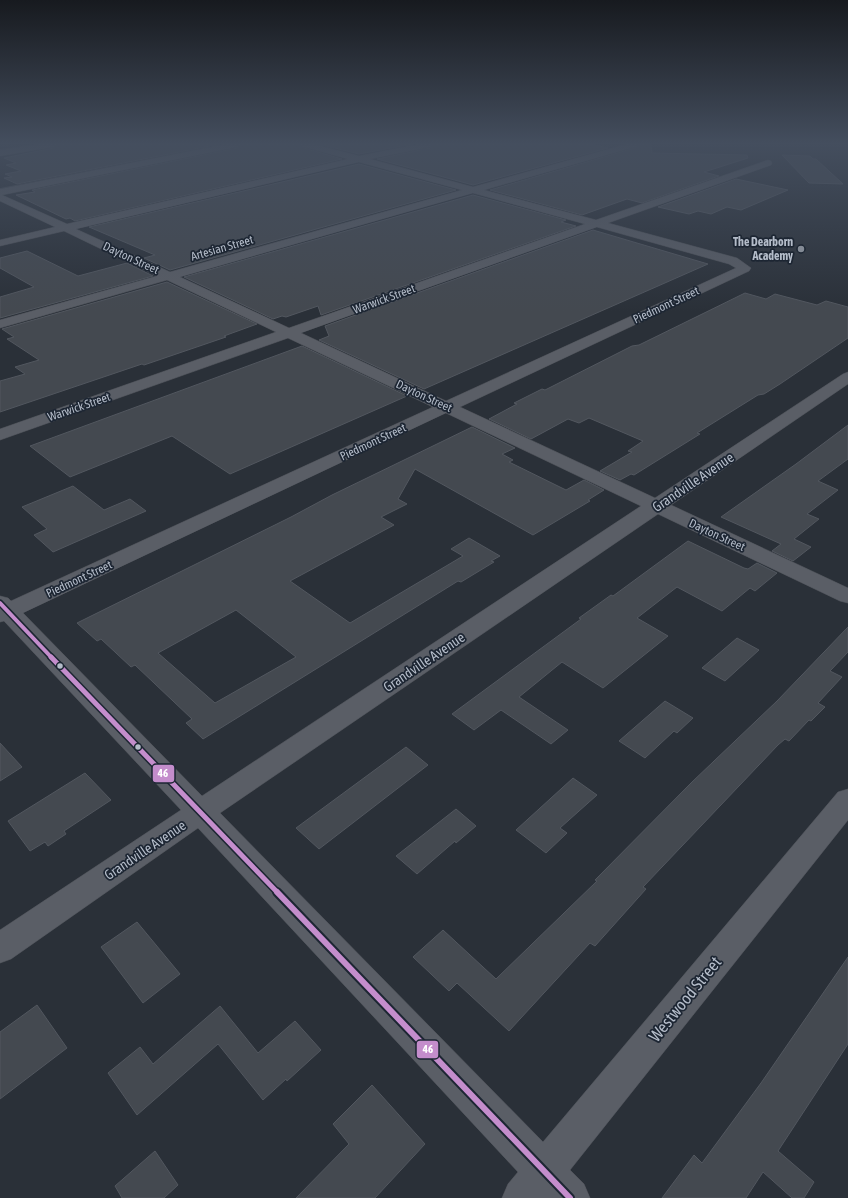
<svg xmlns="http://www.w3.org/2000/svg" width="848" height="1198" font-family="'Asap Condensed',sans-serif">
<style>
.building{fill:#444950;stroke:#52575f;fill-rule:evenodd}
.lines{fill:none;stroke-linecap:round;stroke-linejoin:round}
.minor-casing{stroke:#484c53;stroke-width:1}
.minor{fill:#5a5e66;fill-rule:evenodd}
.bus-1-far2-casing{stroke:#1d2633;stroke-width:7}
.bus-1-far1-casing{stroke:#1d2633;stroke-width:8}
.bus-1-casing{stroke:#1d2633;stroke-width:10}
.bus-1-far2{stroke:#c48dcc;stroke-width:4}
.bus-1-far1{stroke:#c48dcc;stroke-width:5}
.bus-1{stroke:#c48dcc;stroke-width:6}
.poi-dot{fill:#848b96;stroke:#1d2633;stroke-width:1.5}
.bus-dot{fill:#b4bcc9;stroke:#1d2633;stroke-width:1.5}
.labels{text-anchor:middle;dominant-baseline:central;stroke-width:3.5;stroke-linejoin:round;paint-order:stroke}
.far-poi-label{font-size:12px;font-weight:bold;fill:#b4bcc9;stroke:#1d2633;text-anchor:end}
.far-street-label{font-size:12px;fill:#b4bcc9;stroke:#1d2633}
.street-label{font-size:14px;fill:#b4bcc9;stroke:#1d2633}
.near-street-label{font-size:17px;fill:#b4bcc9;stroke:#1d2633}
.line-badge{stroke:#1d2633;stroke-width:1.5}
.badge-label{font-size:11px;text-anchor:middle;font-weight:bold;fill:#fff}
</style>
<rect width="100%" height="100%" fill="#2a3038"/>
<path class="building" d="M 58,144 L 220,144 L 17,184 L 4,178 L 12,177 L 5,174 L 21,171 L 6,165 L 16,163 L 4,158 L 53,148 Z
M 242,144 L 299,144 L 301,147 L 342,159 L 75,221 L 70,218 L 66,219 L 16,195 L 35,192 L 32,190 L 237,148 Z
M 318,144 L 413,144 L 359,154 Z
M 435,144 L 590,144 L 608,148 L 473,185 L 377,159 L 430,148 Z
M 640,144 L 651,144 L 652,153 L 747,155 L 748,158 L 704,172 L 719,176 L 642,203 L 627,199 L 582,215 L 490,190 L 638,147 Z
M 782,155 L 810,156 L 813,159 L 816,159 L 843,184 L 809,183 Z
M 359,164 L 456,190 L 170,270 L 144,258 L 155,255 L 89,227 Z
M 736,179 L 788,190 L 741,210 L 727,207 L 711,214 L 698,211 L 689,214 L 658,207 Z
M 473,195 L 566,220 L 561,222 L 576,226 L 321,315 L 318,306 L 286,317 L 282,316 L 273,319 L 184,277 Z
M 593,230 L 708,264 L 424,389 L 319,340 L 329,336 L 325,326 Z
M 27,251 L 78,276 L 127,263 L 153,276 L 0,318 L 0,297 L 34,287 L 0,268 L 0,258 Z
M 167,282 L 257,324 L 224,336 L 226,337 L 144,365 L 142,364 L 0,412 L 0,381 L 25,374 L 15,367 L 39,360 L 7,339 L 14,337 L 2,329 Z
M 745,293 L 766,299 L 775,294 L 817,305 L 826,301 L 848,307 L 848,338 L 780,384 L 764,394 L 758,395 L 697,433 L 700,434 L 634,475 L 631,474 L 620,480 L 600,471 L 632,452 L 628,451 L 643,441 L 589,418 L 579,423 L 568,419 L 531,439 L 489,419 L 517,404 L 514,403 L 542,389 L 545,390 L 549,388 L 632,346 L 639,345 Z
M 302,346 L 407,396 L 230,474 L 172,436 L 70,477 L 30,446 Z
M 848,425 L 848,459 L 818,481 L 838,490 L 807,514 L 819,519 L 794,539 L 811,547 L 793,561 L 772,551 L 781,544 L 721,517 L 796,464 Z
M 472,427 L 515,448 L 502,454 L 513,460 L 509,462 L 566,490 L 584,480 L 604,490 L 588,500 L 590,501 L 533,535 L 415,469 L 398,499 L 407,504 L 381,517 L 394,525 L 290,581 L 350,623 L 463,556 L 451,549 L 469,538 L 500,556 L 491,561 L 494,562 L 461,582 L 458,581 L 203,739 L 186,723 L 192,719 L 135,665 L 131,667 L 101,639 L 97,641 L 77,623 L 291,517 L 332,495 ZM 236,610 L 296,657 L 215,703 L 158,653 Z
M 73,486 L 104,510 L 130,499 L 146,511 L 53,552 L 34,535 L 47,529 L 22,507 Z
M 688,541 L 744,568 L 748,569 L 757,563 L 777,573 L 755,591 L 750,588 L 722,611 L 677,587 L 637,618 L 668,636 L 603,688 L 562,662 L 519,697 L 568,730 L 551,744 L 501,710 L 474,730 L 452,714 L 581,619 L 579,618 L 611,595 L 613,596 Z
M 848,627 L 848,652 L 830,671 L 842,677 L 818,703 L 825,707 L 811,721 L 809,720 L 789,741 L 785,739 L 778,745 L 643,887 L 646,889 L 595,946 L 590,943 L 509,1031 L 457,983 L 449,991 L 413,957 L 443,930 L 496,979 L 597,881 L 595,880 L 692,782 L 777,701 Z
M 737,638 L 759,650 L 725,681 L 702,668 Z
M 665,701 L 693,718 L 677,733 L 674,731 L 645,758 L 619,741 Z
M 0,743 L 22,767 L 0,781 Z
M 406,747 L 428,765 L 319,849 L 296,828 Z
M 85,773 L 111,800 L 64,831 L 66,834 L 48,846 L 45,842 L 30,851 L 8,821 Z
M 573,778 L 597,795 L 560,828 L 567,833 L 546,853 L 516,830 Z
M 456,809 L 476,826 L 456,843 L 455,841 L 417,874 L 396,856 Z
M 137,922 L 180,974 L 143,1003 L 101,947 Z
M 848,957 L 848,1044 L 778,1151 L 814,1182 L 804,1198 L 792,1198 L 763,1172 L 746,1198 L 662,1198 L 694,1155 L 702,1163 L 761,1083 Z
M 37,1005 L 67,1048 L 0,1099 L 0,1032 Z
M 220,1006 L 258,1053 L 295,1021 L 321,1050 L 287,1081 L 286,1079 L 263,1100 L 218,1044 L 137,1115 L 108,1073 L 140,1047 L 153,1064 Z
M 372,1085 L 425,1144 L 375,1198 L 296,1198 L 349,1144 L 333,1124 Z
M 155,1151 L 178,1185 L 164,1198 L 122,1198 L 115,1186 Z"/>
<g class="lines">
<defs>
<path id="minor" d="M 39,144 L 57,144 L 53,147 L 0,156 L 0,150 Z
M 226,144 L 241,144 L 237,147 L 2,195 L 67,224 L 348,159 L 301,146 L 300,144 L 313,144 L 359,156 L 419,144 L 434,144 L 430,147 L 370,159 L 473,187 L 627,144 L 639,144 L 638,146 L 484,190 L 596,220 L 768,160 L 771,161 L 772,163 L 771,165 L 608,223 L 737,258 L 751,268 L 749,271 L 460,407 L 655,498 L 843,374 L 848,372 L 848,384 L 671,505 L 848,588 L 848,603 L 840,601 L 658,514 L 220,813 L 543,1142 L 838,792 L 848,789 L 848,820 L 570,1170 L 584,1184 L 590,1198 L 502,1198 L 508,1184 L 518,1172 L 198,828 L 11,959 L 0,963 L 0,930 L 181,810 L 4,621 L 0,622 L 0,596 L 8,598 L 11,601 L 433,407 L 288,338 L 0,440 L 0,429 L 276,332 L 167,280 L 0,328 L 0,320 L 157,276 L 64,231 L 0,246 L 0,240 L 55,227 L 0,201 L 0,189 ZM 359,162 L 462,190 L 170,272 L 76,229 ZM 473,193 L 585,224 L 289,328 L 180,277 ZM 597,227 L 729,264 L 736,268 L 446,401 L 301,333 ZM 446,413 L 641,506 L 202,796 L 23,613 Z"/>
</defs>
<use href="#minor" class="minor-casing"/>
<use href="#minor" class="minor"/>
<defs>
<path id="bus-1-far2" d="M 0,603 L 52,658"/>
<path id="bus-1-far1" d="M 51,657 L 278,893"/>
<path id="bus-1" d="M 277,892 L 570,1198"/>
</defs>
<use href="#bus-1-far2" class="bus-1-far2-casing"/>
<use href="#bus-1-far1" class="bus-1-far1-casing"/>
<use href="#bus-1" class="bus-1-casing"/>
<use href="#bus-1-far2" class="bus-1-far2"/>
<use href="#bus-1-far1" class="bus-1-far1"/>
<use href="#bus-1" class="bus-1"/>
</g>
<linearGradient id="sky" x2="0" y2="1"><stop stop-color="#171a1f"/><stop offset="0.46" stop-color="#444e5e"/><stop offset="1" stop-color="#444e5e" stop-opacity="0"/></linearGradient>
<rect width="848" height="311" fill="url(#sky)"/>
<circle class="poi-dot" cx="801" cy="249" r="4"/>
<g class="bus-dot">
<circle cx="60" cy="666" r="3.5"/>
<circle cx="138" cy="747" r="3.5"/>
</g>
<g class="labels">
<g class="far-poi-label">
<text x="793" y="242">The Dearborn<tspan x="793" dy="14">Academy</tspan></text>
</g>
<g class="far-street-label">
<text transform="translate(222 248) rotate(-16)">Artesian Street</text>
<text transform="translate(131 258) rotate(25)">Dayton Street</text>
<text transform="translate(384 299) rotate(-20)">Warwick Street</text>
<text transform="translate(666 305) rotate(-25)">Piedmont Street</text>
<text transform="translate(424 396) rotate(25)">Dayton Street</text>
<text transform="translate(79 407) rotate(-19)">Warwick Street</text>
<text transform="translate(373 442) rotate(-25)">Piedmont Street</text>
<text transform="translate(717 535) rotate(25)">Dayton Street</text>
<text transform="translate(79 579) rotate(-25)">Piedmont Street</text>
</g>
<g class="street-label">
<text transform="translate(693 482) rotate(-34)">Grandville Avenue</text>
<text transform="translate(424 662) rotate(-34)">Grandville Avenue</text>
<text transform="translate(145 850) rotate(-34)">Grandville Avenue</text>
</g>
<g class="near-street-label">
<text transform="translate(685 999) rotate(-51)">Westwood Street</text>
</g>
</g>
<g class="line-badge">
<rect x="152" y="764" width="23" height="19" rx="4" fill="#c48dcc"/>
<rect x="416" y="1040" width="23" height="19" rx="4" fill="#c48dcc"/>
</g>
<g class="badge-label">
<text x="163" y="777">46</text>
<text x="428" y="1053">46</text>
</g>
</svg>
